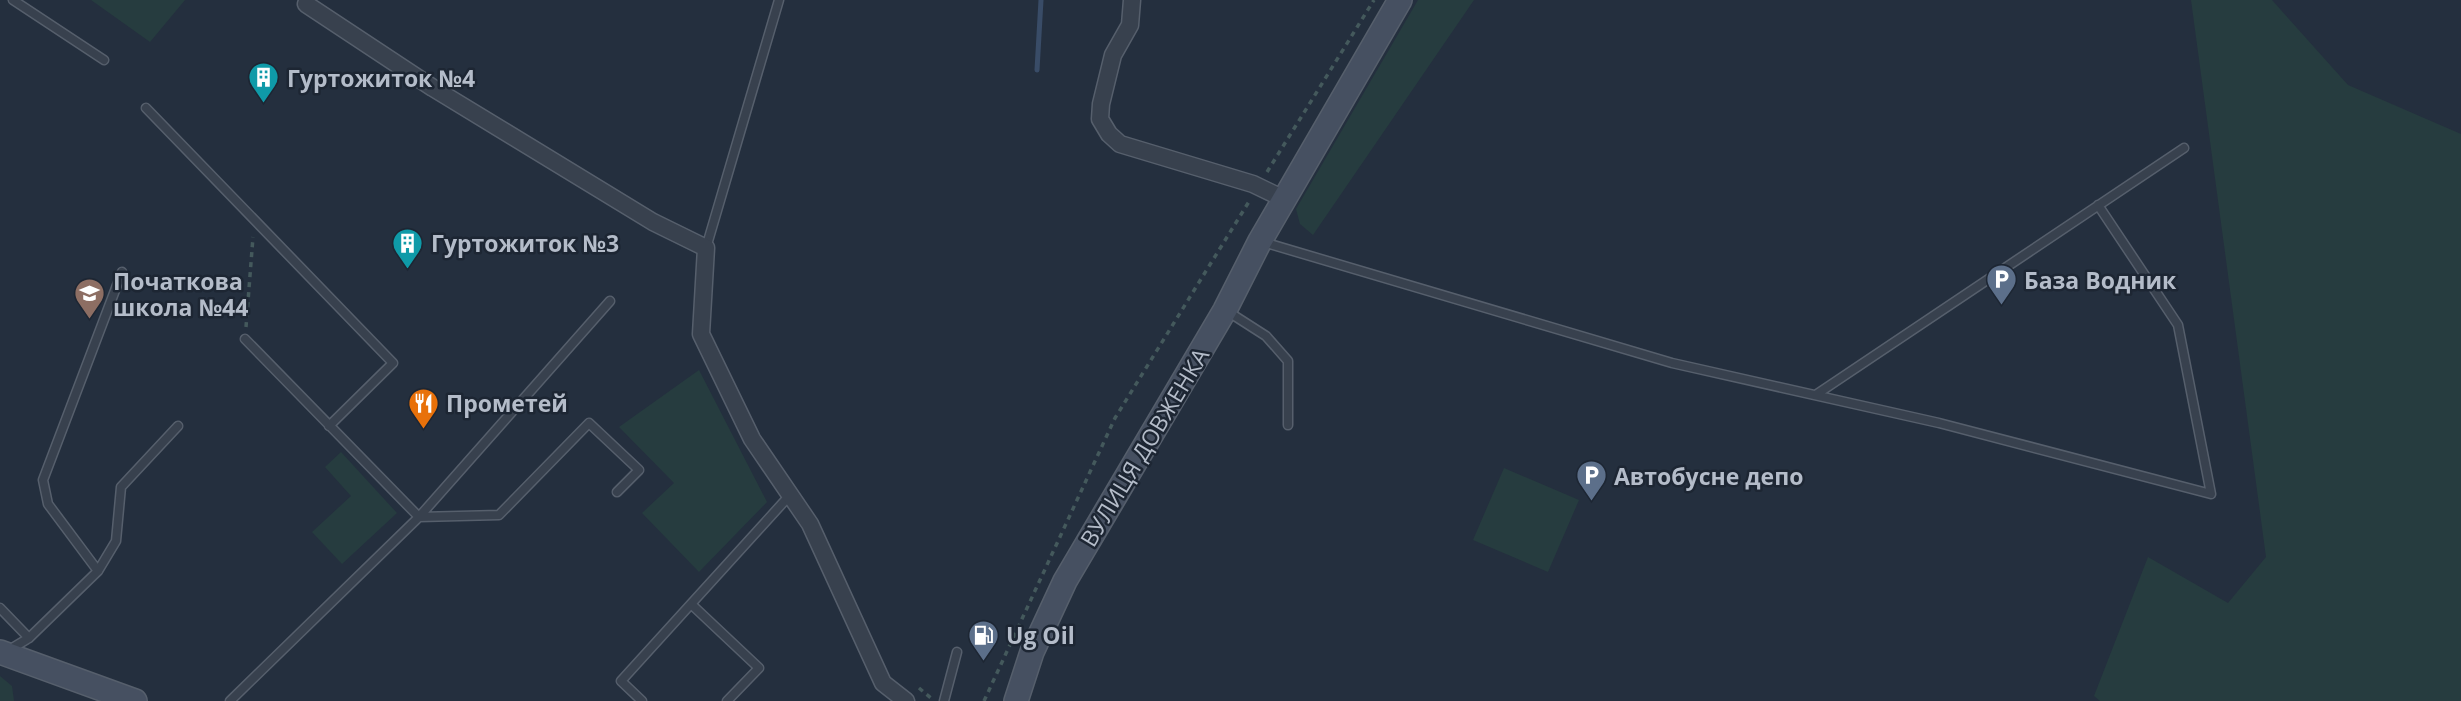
<svg xmlns="http://www.w3.org/2000/svg" width="2461" height="701" font-family="'Open Sans',sans-serif">
<style>
.green{fill:#263c3f}
.lines{fill:none;stroke-linecap:round;stroke-linejoin:round}
.stream{stroke:#394c67;stroke-width:5}
.lane-casing{stroke:#565f6c;stroke-width:11}
.street-casing{stroke:#565f6c;stroke-width:19}
.secondary-casing{stroke:#565f6c;stroke-width:26}
.path{stroke:#44595c;stroke-width:3.5;stroke-dasharray:5 5;stroke-linecap:butt}
.lane{stroke:#38414e;stroke-width:8}
.street{stroke:#38414e;stroke-width:16}
.secondary{stroke:#465061;stroke-width:23}
.labels{text-anchor:middle;dominant-baseline:central;stroke-width:5;stroke-linejoin:round;paint-order:stroke}
.poi-label{font-size:23px;font-weight:bold;fill:#b4bcc9;stroke:#1d2633;text-anchor:start}
.street-label{font-size:23px;fill:#b4bcc9;stroke:#1d2633}
</style>
<rect width="100%" height="100%" fill="#242f3e"/>
<path class="green" d="M 91,0 L 185,0 L 150,42 Z
M 1418,0 L 1474,0 L 1313,235 L 1300,224 L 1296,209 Z
M 2191,0 L 2272,0 L 2348,85 L 2461,134 L 2461,701 L 2100,701 L 2094,696 L 2148,557 L 2228,603 L 2266,557 Z
M 699,370 L 767,502 L 699,572 L 642,513 L 674,483 L 619,427 Z
M 341,452 L 397,513 L 342,564 L 312,532 L 351,496 L 325,467 Z
M 1504,468 L 1579,500 L 1548,572 L 1473,540 Z
M 0,676 L 12,686 L 14,701 L 0,701 Z"/>
<g class="lines">
<path class="stream" d="M 1037,70 L 1041,0"/>
<defs>
<path id="lane" d="M 13,0 L 104,60
M 146,108 L 393,363 L 329,426
M 1263,242 L 1672,363 L 1939,423 L 2211,494 L 2178,325 L 2098,205
M 706,248 L 779,0
M 1227,311 L 1266,336 L 1288,361 L 1288,425
M 245,339 L 419,517 L 499,515 L 589,423 L 639,470 L 617,492
M 1817,394 L 2184,148
M 98,571 L 48,504 L 43,480 L 122,272
M 691,604 L 759,668 L 727,701
M 0,608 L 29,638 L 9,650
M 29,638 L 98,571 L 116,541 L 121,487 L 178,426
M 230,701 L 419,517 L 610,301
M 642,701 L 621,681 L 790,495
M 944,701 L 957,652"/>
<path id="street" d="M 1132,0 L 1130,25 L 1113,55 L 1101,104 L 1100,119 L 1109,134 L 1120,144 L 1253,184 L 1284,199
M 306,4 L 433,88 L 653,222 L 706,248 L 701,334 L 752,439 L 810,524 L 883,683 L 906,701"/>
<path id="secondary" d="M 0,652 L 135,701
M 1016,701 L 1032,652 L 1065,581 L 1225,310 L 1260,241 L 1400,0"/>
</defs>
<use href="#lane" class="lane-casing"/>
<use href="#street" class="street-casing"/>
<use href="#secondary" class="secondary-casing"/>
<path class="path" d="M 1267,172 L 1374,0
M 246,327 L 253,237
M 919,688 L 932,699
M 984,701 L 1115,418 L 1250,200"/>
<use href="#lane" class="lane"/>
<use href="#street" class="street"/>
<use href="#secondary" class="secondary"/>
</g>
<defs>
<symbol id="building-pin" viewBox="-11 -11 22 30"><path d="M0 17L-7.5 6A9.5 9.5 0 1 1 7.5 6Z" fill="#0f9aa8" stroke="#1d2633"/><path d="M-4-6H4V6H1V3H-1V6H-4ZM-2.5-4.3h1.7v1.8h-1.7ZM.8-4.3h1.7v1.8H.8ZM-2.5-1h1.7V.8h-1.7ZM.8-1h1.7V.8H.8Z" fill="#fff"/></symbol>
<symbol id="parking-pin" viewBox="-11 -11 22 30"><path d="M0 17L-7.5 6A9.5 9.5 0 1 1 7.5 6Z" fill="#5c6f8a" stroke="#1d2633"/><path d="M-3.5-5.5H1a3.5 3.5 0 0 1 0 7H-1V5.5H-3.5ZM-1-3.4V-.6H.8a1.4 1.4 0 0 0 0-2.8Z" fill="#fff"/></symbol>
<symbol id="school-pin" viewBox="-11 -11 22 30"><path d="M0 17L-7.5 6A9.5 9.5 0 1 1 7.5 6Z" fill="#8d6e63" stroke="#1d2633"/><path d="M0-5L7-2L0 1L-7-2ZM-4 1L0 2.5L4 1V4Q0 6-4 4Z" fill="#fff"/></symbol>
<symbol id="restaurant-pin" viewBox="-11 -11 22 30"><path d="M0 17L-7.5 6A9.5 9.5 0 1 1 7.5 6Z" fill="#e8710a" stroke="#1d2633"/><path d="M-5-6h1v4h1v-4h1v4h1v-4h1v5L-1.5 .5V6h-2V.5L-5-1ZM5-6V6H3V1.5H1.5Q1.5-4 5-6Z" fill="#fff"/></symbol>
<symbol id="fuel-pin" viewBox="-11 -11 22 30"><path d="M0 17L-7.5 6A9.5 9.5 0 1 1 7.5 6Z" fill="#5c6f8a" stroke="#1d2633"/><path d="M-5.5-6h7V0h2V4h1.3V-2.5L3-4.5l.8-.8L6-3V5H2.5V1h-1V6h-7ZM-4.2-4.7v3.2H.2V-4.7Z" fill="#fff"/></symbol>
</defs>
<g fill-rule="evenodd">
<use href="#building-pin" x="246" y="60" width="35" height="47"/>
<use href="#building-pin" x="390" y="226" width="35" height="47"/>
<use href="#parking-pin" x="1984" y="262" width="35" height="47"/>
<use href="#school-pin" x="72" y="276" width="35" height="47"/>
<use href="#restaurant-pin" x="406" y="386" width="35" height="47"/>
<use href="#parking-pin" x="1574" y="458" width="35" height="47"/>
<use href="#fuel-pin" x="966" y="618" width="35" height="47"/>
</g>
<g class="labels">
<g class="poi-label">
<text x="287" y="78">Гуртожиток №4</text>
<text x="431" y="243">Гуртожиток №3</text>
<text x="2024" y="280">База Водник</text>
<text x="113" y="281">Початкова<tspan x="113" dy="26">школа №44</tspan></text>
<text x="446" y="403">Прометей</text>
<text x="1614" y="476">Автобусне депо</text>
<text x="1006" y="635">Ug Oil</text>
</g>
<g class="street-label">
<text transform="translate(1144 447) rotate(-59)">ВУЛИЦЯ ДОВЖЕНКА</text>
</g>
</g>
</svg>
